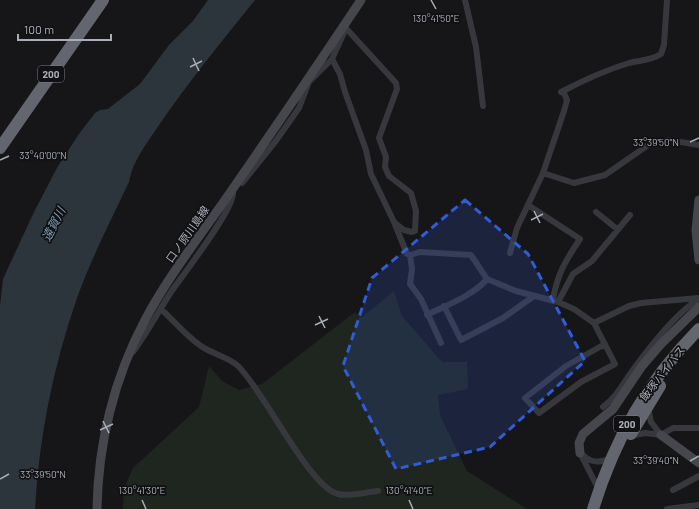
<svg xmlns="http://www.w3.org/2000/svg" width="699" height="509" font-family="Barlow,'Noto Sans JP',sans-serif">
<style>
.green{fill:#1e261f}
.water{fill:#2c353c}
.lines{fill:none;stroke-linecap:round;stroke-linejoin:round}
.street{stroke:#37383d;stroke-width:6}
.secondary{stroke:#45474d;stroke-width:9}
.highway{stroke:#63666e;stroke-width:12}
.marked{fill:#325cd3;fill-opacity:0.2;stroke:#325cd3;stroke-width:3;stroke-dasharray:8 5;stroke-linejoin:round}
.ticks{fill:none;stroke:#a8adb8;stroke-width:1.5}
.labels{text-anchor:middle;dominant-baseline:central;stroke-width:3.5;stroke-linejoin:round;paint-order:stroke}
.shield{fill:#111113;stroke:#7b7e86;stroke-width:1}
.shield-label{font-size:10px;font-weight:bold;fill:#a8adb8}
.street-label{font-size:11px;fill:#a8adb8;stroke:#111113}
.water-label{font-size:12px;font-style:italic;fill:#7f9bb3;stroke:#111113}
.ticks-label{font-size:10px;text-anchor:middle;fill:#a8adb8;stroke:#111113;stroke-width:3.5;stroke-linejoin:round;paint-order:stroke}
</style>
<rect width="100%" height="100%" fill="#161618"/>
<path class="green" d="M 394,291 L 402,316 L 442,362 L 467,362 L 468,389 L 438,395 L 440,415 L 467,471 L 527,509 L 123,509 L 124,488 L 133,468 L 199,407 L 209,366 L 222,381 L 239,390 L 262,384 L 355,312 L 361,318 Z"/>
<path class="water" d="M 208,0 L 255,0 C 221,42 187,84 157,128 C 146,144 132,163 129,182 C 111,220 91,259 77,298 C 53,367 39,437 35,509 L 0,509 L 0,306 L 3,279 L 34,212 L 58,166 L 79,134 L 95,113 L 100,110 L 108,109 L 140,84 L 169,45 L 193,21 Z"/>
<g class="lines">
<path class="street" d="M 465,0 L 476,47 L 483,106
M 344,26 L 396,83 L 397,89 L 379,138 L 386,157 L 385,167 L 389,176 L 411,193 L 416,211 L 415,231 L 412,232 L 404,230 L 395,223
M 346,28 L 332,59 L 340,74 L 345,92 L 366,150 L 371,174 L 394,222 L 407,254 L 410,255 L 412,269 L 410,284 L 421,299 L 441,343
M 563,91 C 584,80 606,70 629,63 C 641,60 650,61 661,54 L 664,45 L 667,0
M 543,173 L 564,111 L 567,100 L 563,91 L 561,92
M 242,183 L 275,142 L 299,108 L 309,82 L 332,59
M 528,205 L 580,239 C 566,260 557,274 553,300
M 596,212 L 617,229
M 510,253 L 517,228 L 543,173 L 574,183 L 605,175 L 651,143 L 669,140 L 699,145
M 410,255 L 420,252 L 471,255 L 487,279 L 516,291 L 558,302 L 574,309 L 594,323 L 615,364 L 581,382 L 539,413 L 525,398 L 566,366 L 605,344
M 558,302 L 573,274 L 592,261 L 630,215
M 444,306 L 461,340 L 503,318 L 534,296
M 161,309 C 174,321 186,336 201,346 C 212,354 229,357 238,366 C 264,391 309,487 338,494 C 350,497 366,492 378,491
M 427,315 C 445,306 474,295 487,279
M 594,323 L 629,306 L 641,303 L 699,298
M 133,352 C 147,333 158,312 171,292 C 183,275 234,209 233,193
M 603,407 C 615,398 620,389 628,377 C 644,354 675,313 699,299
M 648,408 L 651,422 L 661,435
M 630,436 L 645,433 L 661,435 L 673,428 L 699,428
M 580,453 L 599,490
M 583,455 C 592,464 600,462 611,459
M 673,490 L 699,476
M 667,509 L 699,505"/>
<path class="secondary" d="M 699,200 L 696,230 L 699,260
M 661,435 L 699,463
M 580,453 L 579,443 L 583,434 L 613,409 L 642,366 L 661,344 L 699,307
M 97,509 C 98,444 114,378 145,320 C 170,273 204,231 234,187 C 277,125 319,63 361,0"/>
<path class="highway" d="M 0,148 L 103,0
M 631,434 L 660,386
M 593,509 C 615,438 647,382 699,329"/>
</g>
<path class="marked" d="M 465,200 L 528,254 L 585,361 L 490,447 L 396,469 L 343,366 L 372,278 Z"/>
<path class="ticks" d="M 431,0 L 436,9M 193,58 L 199,71M 190,67 L 202,61M 690,142 L 699,138M 0,160 L 9,156M 534,211 L 540,223M 531,220 L 543,214M 319,316 L 325,328M 315,325 L 328,319M 103,421 L 109,433M 100,430 L 113,424M 690,461 L 699,456M 0,479 L 9,474M 142,500 L 146,509M 409,500 L 413,509"/>
<g class="labels">
<g class="shield">
<rect x="38" y="66" width="26" height="16" rx="3"/>
<rect x="614" y="416" width="26" height="16" rx="3"/>
</g>
<g class="shield-label">
<text x="51" y="74">200</text>
<text x="627" y="424">200</text>
</g>
<g class="street-label">
<text transform="translate(187 234) rotate(-55)">口ノ原川島線</text>
<text transform="translate(662 373) rotate(-52)">飯塚バイパス</text>
</g>
<g class="water-label">
<text transform="translate(53 224) rotate(-63)">遠賀川</text>
</g>
</g>
<g class="ticks-label">
<text x="436" y="22">130°41'50"E</text>
<text x="656" y="146">33°39'50"N</text>
<text x="43" y="159">33°40'00"N</text>
<text x="656" y="464">33°39'40"N</text>
<text x="43" y="478">33°39'50"N</text>
<text x="142" y="494">130°41'30"E</text>
<text x="409" y="494">130°41'40"E</text>
</g>
<path d="M18 34v6h93v-6" fill="none" stroke="#a8adb8" stroke-width="2"/>
<text x="24" y="34" font-size="12" fill="#a8adb8" stroke="#111113" stroke-width="3" paint-order="stroke">100 m</text>
</svg>
